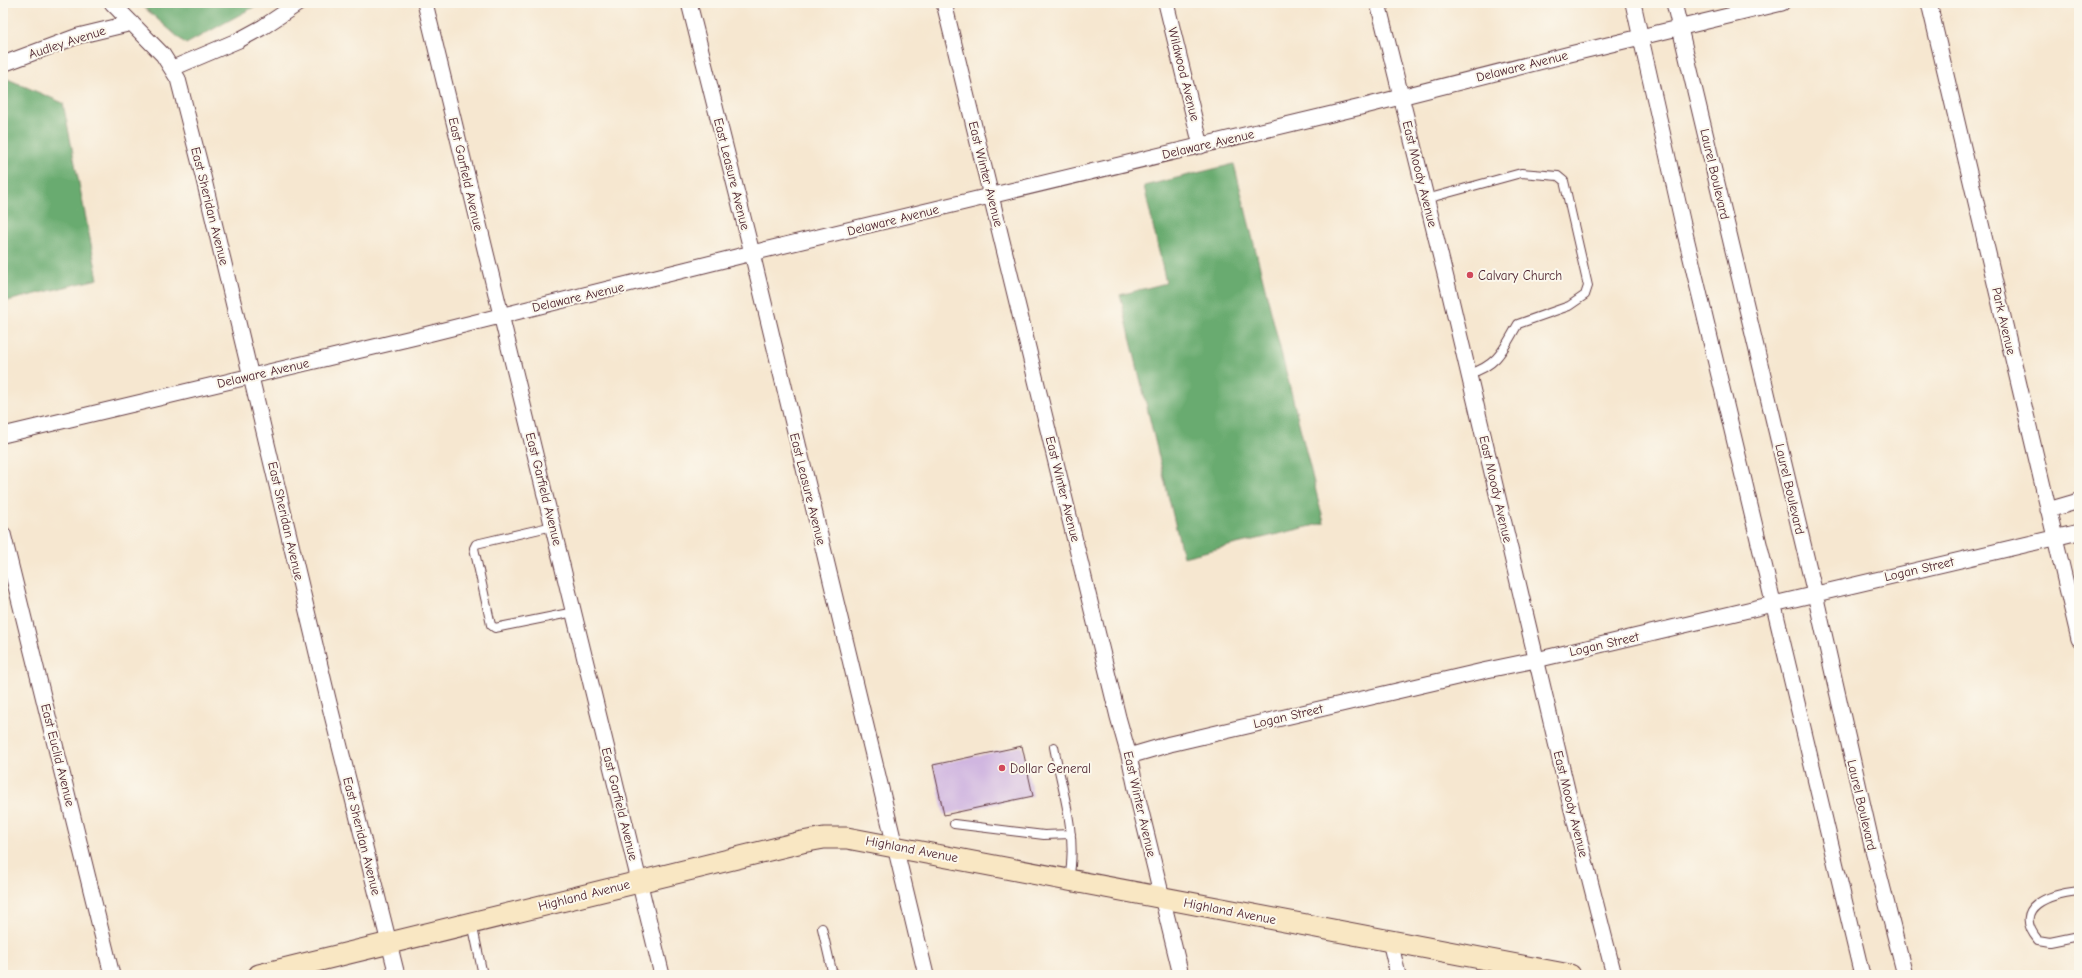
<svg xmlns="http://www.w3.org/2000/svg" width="2082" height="978" font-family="'Comic Neue',sans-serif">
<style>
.forest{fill:#69ab6f;stroke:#5a654d}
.building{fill:#d0b6e0}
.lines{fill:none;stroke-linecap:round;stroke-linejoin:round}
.lane-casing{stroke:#643d44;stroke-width:10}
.street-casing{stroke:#643d44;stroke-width:17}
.secondary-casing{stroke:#643d44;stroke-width:23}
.lane{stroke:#fff;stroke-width:8}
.street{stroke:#fff;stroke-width:15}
.secondary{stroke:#f9e7c3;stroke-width:21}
.poi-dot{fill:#d1495b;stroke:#fbf7ec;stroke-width:1.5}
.labels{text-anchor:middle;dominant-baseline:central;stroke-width:4;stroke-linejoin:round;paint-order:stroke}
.street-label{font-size:13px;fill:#4a1f2b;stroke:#fbf7ec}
.poi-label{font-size:13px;fill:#4a1f2b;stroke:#fbf7ec;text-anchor:start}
</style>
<rect width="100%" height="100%" fill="#fbf7ec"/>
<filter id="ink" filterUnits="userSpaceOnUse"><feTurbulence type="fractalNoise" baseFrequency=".025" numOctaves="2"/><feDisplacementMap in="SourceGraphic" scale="8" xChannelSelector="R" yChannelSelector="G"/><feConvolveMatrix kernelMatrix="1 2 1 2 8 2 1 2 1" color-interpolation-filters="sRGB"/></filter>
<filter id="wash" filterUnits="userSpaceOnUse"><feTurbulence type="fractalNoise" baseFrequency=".012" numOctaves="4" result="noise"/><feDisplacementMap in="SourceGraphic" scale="16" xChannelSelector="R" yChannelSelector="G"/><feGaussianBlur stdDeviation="0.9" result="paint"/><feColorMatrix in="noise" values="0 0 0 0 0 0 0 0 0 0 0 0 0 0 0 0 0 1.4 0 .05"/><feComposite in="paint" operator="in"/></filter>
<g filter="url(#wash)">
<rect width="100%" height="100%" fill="#f6e7d0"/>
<path class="forest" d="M 139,3 L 261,3 L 186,44 Z
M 3,77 L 63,103 L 98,279 L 3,302 Z
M 1234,164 L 1324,523 L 1183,557 L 1120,295 L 1166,283 L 1144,186 Z"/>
<g id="blocks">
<path class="building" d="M 1022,746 L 1033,796 L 944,815 L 933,765 Z"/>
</g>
</g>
<g filter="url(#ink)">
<use href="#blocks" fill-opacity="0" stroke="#643d44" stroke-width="1"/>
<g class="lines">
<defs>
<path id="lane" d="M 1426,199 L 1521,173 L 1558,176 L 1564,181 L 1588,286 L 1585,295 L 1569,306 L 1518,324 C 1503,350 1498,365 1469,374
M 553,526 L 476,544 L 474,548 L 491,625 L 495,628 L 574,612
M 1054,747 C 1062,789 1078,836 1069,879
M 954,824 L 1044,835 L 1071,834
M 2079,891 C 2051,894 2010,906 2038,940 L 2050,942 L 2079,936
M 472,923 L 483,975
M 822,928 L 832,971 L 837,975"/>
<path id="street" d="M 112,3 L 163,55 L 178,79 L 203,176 L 328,699 L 397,975
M 425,3 L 662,975
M 689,3 L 752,253 L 926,975
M 944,3 L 1118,717 L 1129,756 L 1139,803 L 1181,975
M 1166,3 L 1201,146
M 1378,3 L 1446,278 L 1570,802 L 1614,975
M 1633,3 L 1684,229 L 1862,975
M 1674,3 L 1815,594 L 1873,850 L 1905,975
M 1929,3 L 2079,639
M 3,64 L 78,36 L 132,23
M 173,68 L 239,40 L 263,27 L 299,3
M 3,435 L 416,337 L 752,253 L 1361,107 L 1570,54 L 1782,3
M 2048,510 L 2079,501
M 3,534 L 112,975
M 1129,756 L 1170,744 L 1487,670 L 1536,660 L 2079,532
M 1390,941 L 1398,975"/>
<path id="secondary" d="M 259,975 L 802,842 L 824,838 L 847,838 L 1570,975"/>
</defs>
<use href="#lane" class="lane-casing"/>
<use href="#street" class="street-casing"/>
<use href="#secondary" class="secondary-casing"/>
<use href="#lane" class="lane"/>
<use href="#street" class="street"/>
<use href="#secondary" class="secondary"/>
</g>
</g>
<g class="poi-dot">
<circle cx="1470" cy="275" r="4"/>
<circle cx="1002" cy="768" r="4"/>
</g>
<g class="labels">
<g class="street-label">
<text transform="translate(67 42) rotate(-18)">Audley Avenue</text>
<text transform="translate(1522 66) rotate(-14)">Delaware Avenue</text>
<text transform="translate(1184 74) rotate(76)">Wildwood Avenue</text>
<text transform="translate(1208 144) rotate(-13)">Delaware Avenue</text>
<text transform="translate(466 174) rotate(77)">East Garfield Avenue</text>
<text transform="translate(732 174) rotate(76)">East Leasure Avenue</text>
<text transform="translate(986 174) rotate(76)">East Winter Avenue</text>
<text transform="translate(1420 174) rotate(76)">East Moody Avenue</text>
<text transform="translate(1715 174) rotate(77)">Laurel Boulevard</text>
<text transform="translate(210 206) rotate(76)">East Sheridan Avenue</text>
<text transform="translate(893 220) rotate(-14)">Delaware Avenue</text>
<text transform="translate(578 297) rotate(-13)">Delaware Avenue</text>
<text transform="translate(2004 321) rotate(77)">Park Avenue</text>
<text transform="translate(263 373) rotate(-13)">Delaware Avenue</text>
<text transform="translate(544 489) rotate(76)">East Garfield Avenue</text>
<text transform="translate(808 489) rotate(76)">East Leasure Avenue</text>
<text transform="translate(1063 489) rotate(76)">East Winter Avenue</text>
<text transform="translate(1496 489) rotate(77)">East Moody Avenue</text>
<text transform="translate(1790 489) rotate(77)">Laurel Boulevard</text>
<text transform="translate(286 521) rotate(77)">East Sheridan Avenue</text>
<text transform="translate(1919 569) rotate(-13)">Logan Street</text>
<text transform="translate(1604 644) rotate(-13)">Logan Street</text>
<text transform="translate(1288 716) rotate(-13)">Logan Street</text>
<text transform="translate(58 755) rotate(76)">East Euclid Avenue</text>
<text transform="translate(620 804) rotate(76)">East Garfield Avenue</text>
<text transform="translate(1140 804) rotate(77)">East Winter Avenue</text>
<text transform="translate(1571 804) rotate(76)">East Moody Avenue</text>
<text transform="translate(1862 805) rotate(77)">Laurel Boulevard</text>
<text transform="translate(362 836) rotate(76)">East Sheridan Avenue</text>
<text transform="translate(912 849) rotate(11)">Highland Avenue</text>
<text transform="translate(584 895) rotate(-14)">Highland Avenue</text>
<text transform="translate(1230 911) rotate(11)">Highland Avenue</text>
</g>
<g class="poi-label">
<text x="1478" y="275">Calvary Church</text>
<text x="1010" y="768">Dollar General</text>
</g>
</g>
<rect width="2082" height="978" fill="none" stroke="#fbf7ec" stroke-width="16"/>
</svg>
